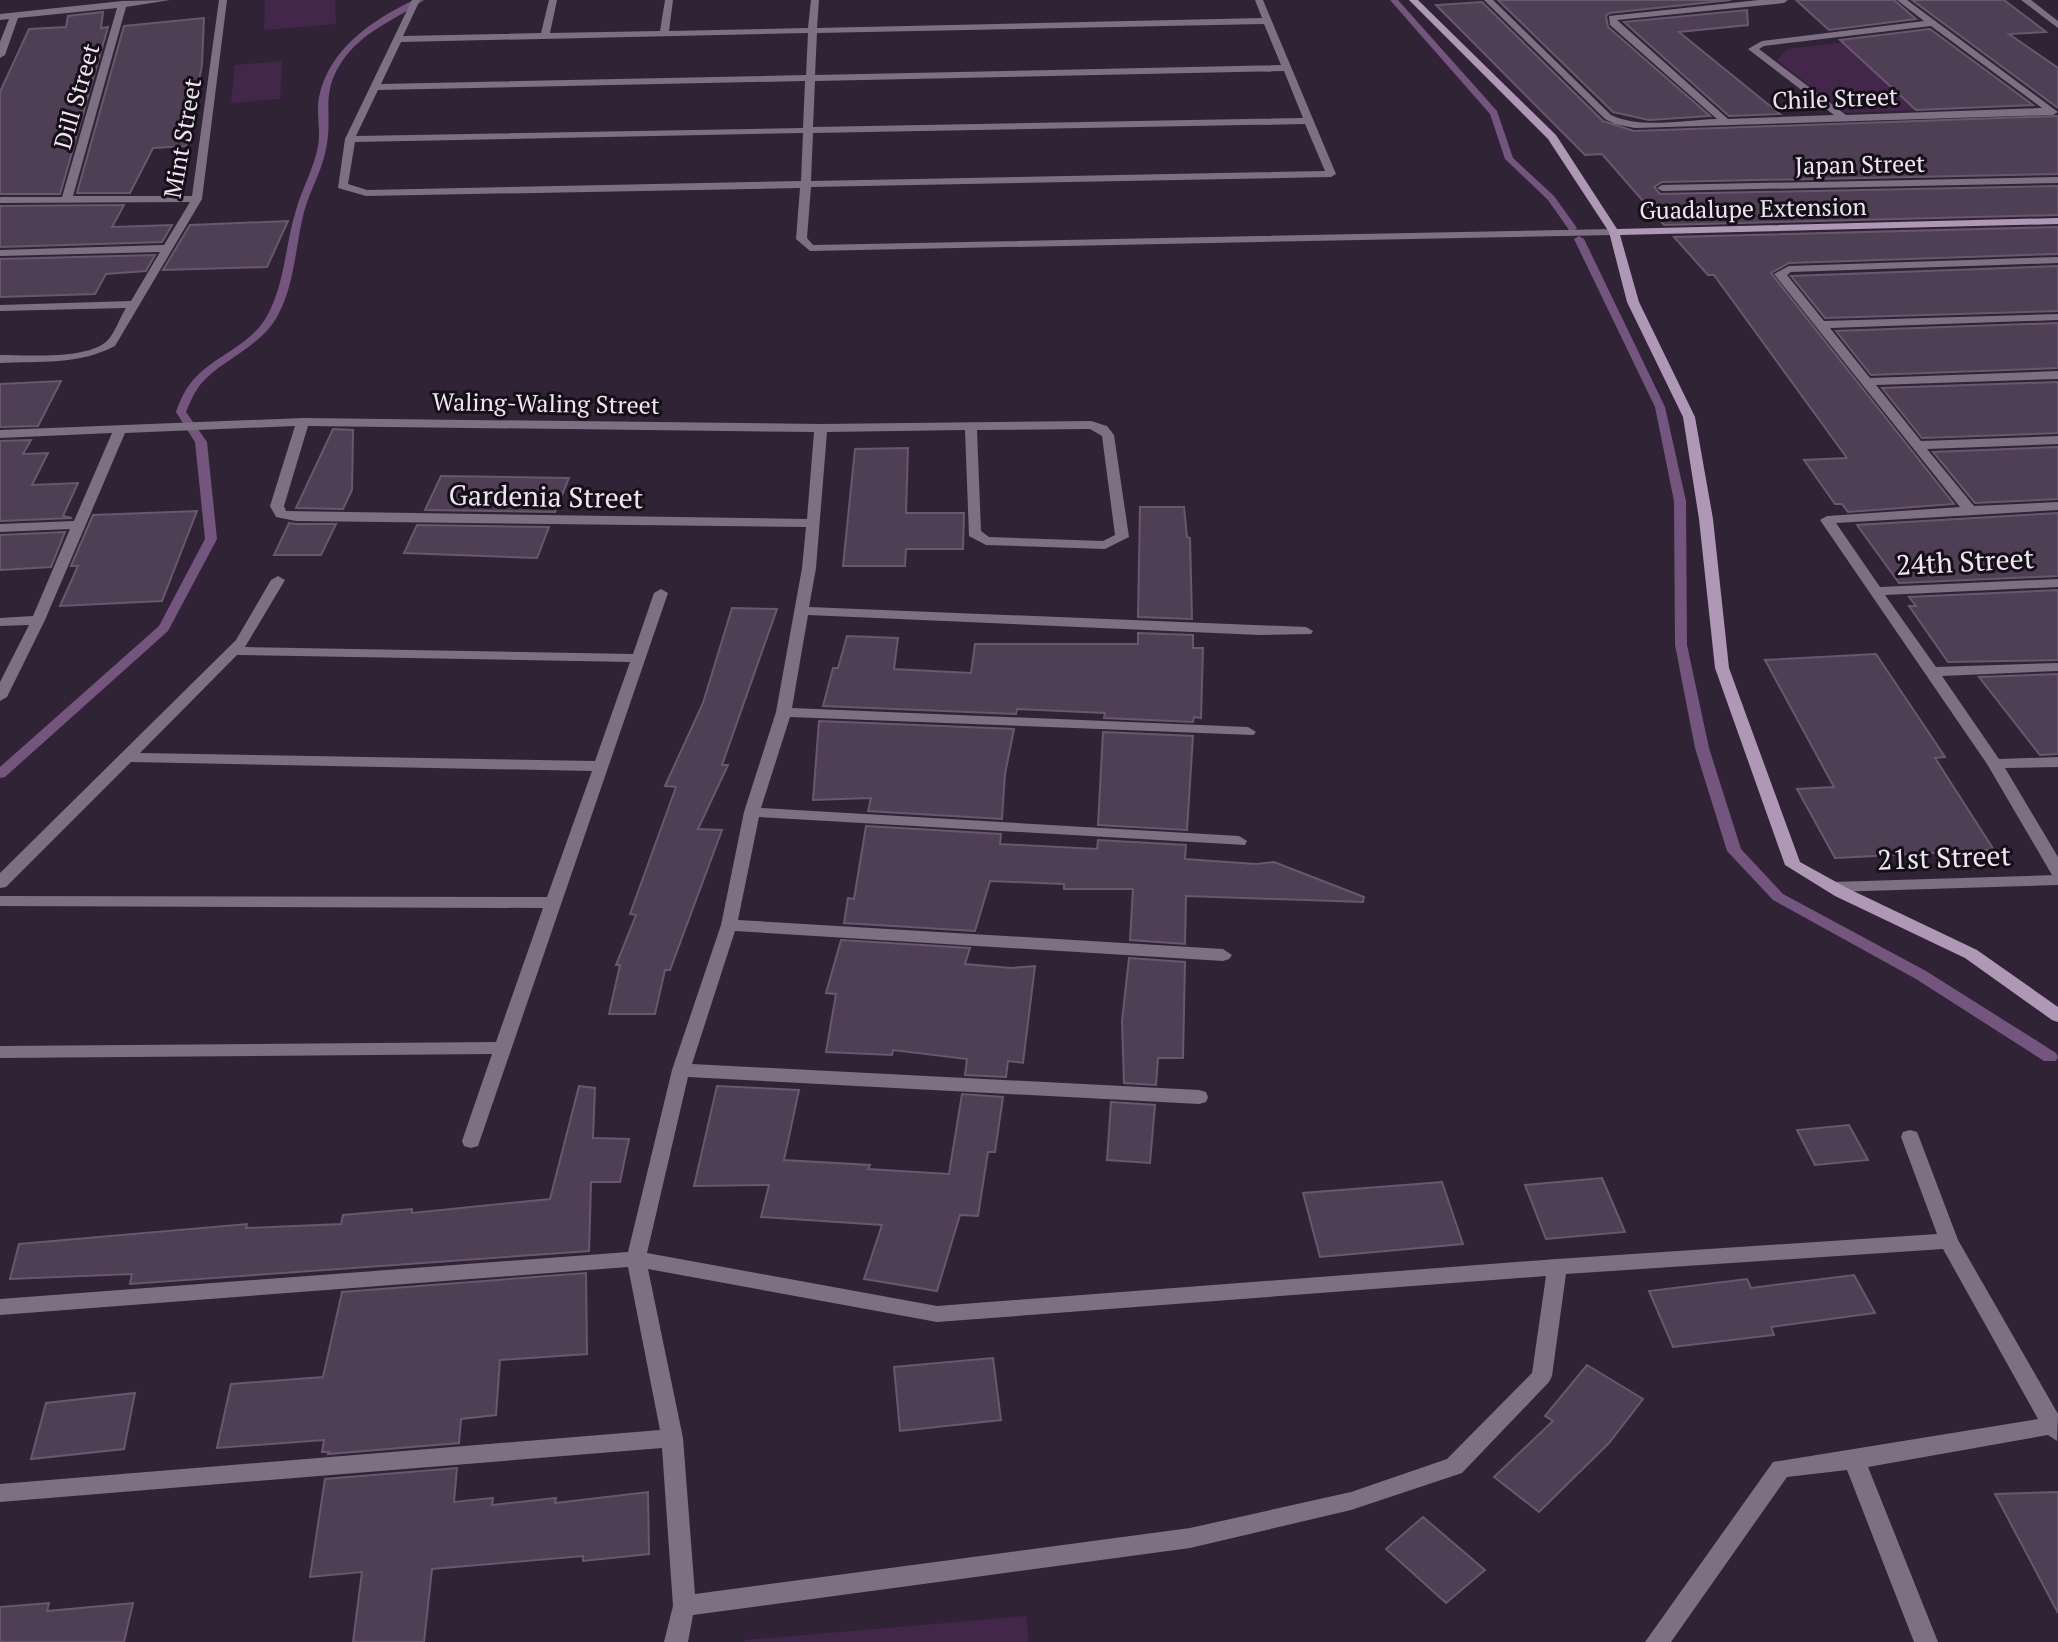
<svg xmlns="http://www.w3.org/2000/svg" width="2058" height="1642" font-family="'PT Serif',serif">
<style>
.green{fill:#42274b}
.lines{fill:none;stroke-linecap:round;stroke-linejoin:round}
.stream{fill:#73557d;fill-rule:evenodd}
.building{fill:#4f3f54;stroke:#68576d;stroke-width:2}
.lane{fill:#7d7082;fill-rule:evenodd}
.street{fill:#7d7082;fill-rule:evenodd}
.secondary{fill:#ae98b5;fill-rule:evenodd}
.labels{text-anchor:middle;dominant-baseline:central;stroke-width:6;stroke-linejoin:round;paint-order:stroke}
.far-street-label{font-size:24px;fill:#efe5f2;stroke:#150f18}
.street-label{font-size:28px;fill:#efe5f2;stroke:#150f18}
</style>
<rect width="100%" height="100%" fill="#312336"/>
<path class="green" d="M 265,0 L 335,0 L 336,24 L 264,30 Z
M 1932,32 L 2020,106 L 1844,113 L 1777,60 L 1787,49 Z
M 282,61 L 280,99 L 231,103 L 235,65 Z
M 1026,1616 L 1029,1642 L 744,1642 L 746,1640 Z"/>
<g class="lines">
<path class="stream" d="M 414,0 L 424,0 C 397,19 367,29 346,56 C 318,93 334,111 326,149 C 322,171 310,190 304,212 C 295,247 295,285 277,317 C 258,349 223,358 200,385 C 194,393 190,402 186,412 L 207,442 L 217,539 L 168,631 L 5,777 L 0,778 L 0,767 L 159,626 L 205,539 L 195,442 L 176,412 C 180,400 185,390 193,380 C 215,355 250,346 267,316 C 285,284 285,245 296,210 C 302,188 314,169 318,146 C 321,130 316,114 319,97 C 329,49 372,20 414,0 Z
M 1390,0 L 1398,0 L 1497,111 L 1513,158 L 1554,196 L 1577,228 L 1575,230 L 1569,230 L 1548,200 L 1505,159 L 1490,114 Z
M 1579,236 L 1584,239 L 1665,407 L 1686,501 L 1687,645 L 1709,748 L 1741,849 L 1783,894 L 1926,971 L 2056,1053 L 2058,1057 L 2056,1061 L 2044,1061 L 1916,979 L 1773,900 L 1727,851 L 1695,748 L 1675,645 L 1674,501 L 1655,407 L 1574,239 Z"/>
</g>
<path class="building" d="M 1498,0 L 1731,0 L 1609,13 L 1606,16 L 1608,27 L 1710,116 L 1649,120 L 1613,112 Z
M 1796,0 L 1894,0 L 1916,19 L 1829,30 Z
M 1912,0 L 2004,0 L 2046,32 L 2009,34 L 2058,68 L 2058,108 Z
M 1482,2 L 1603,121 L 1634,131 L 2058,116 L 2058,174 L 1662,182 L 1654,187 L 1660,194 L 2058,186 L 2058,215 L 1664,225 L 1602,154 L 1585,155 L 1436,5 Z
M 1747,10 L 1748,25 L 1679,32 L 1780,114 L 1729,116 L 1624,22 Z
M 103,12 L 101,28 L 108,27 L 60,194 L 0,194 L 0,92 L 29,29 L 66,27 L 68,16 Z
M 204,18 L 202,65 L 186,146 L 153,148 L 130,193 L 77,193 L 124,26 Z
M 1930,29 L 2033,105 L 1916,110 L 1840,40 Z
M 124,205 L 112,227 L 172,225 L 162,242 L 0,247 L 0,206 Z
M 288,221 L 267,267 L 163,270 L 190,225 Z
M 2058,227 L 2058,254 L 1789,263 L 1771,273 L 1954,504 L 1848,512 L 1842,504 L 1835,504 L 1804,460 L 1847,458 L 1714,275 L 1708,275 L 1674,237 Z
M 155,255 L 146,271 L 106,274 L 95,294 L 0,297 L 0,259 Z
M 2058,266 L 2058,311 L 1825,318 L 1791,276 Z
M 2058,323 L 2058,368 L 1871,375 L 1836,331 Z
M 61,381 L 38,426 L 0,427 L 0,384 Z
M 2058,382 L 2058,433 L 1922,438 L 1882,388 Z
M 333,429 L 353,430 L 352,490 L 343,509 L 296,508 Z
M 31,440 L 23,454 L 48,453 L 32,485 L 78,483 L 63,516 L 72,518 L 0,521 L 0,441 Z
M 2058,447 L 2058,499 L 1975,503 L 1933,452 Z
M 908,448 L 906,513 L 964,513 L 963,549 L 906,549 L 905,566 L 843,566 L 855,449 Z
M 441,476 L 569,478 L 555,512 L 425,510 Z
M 1140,507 L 1184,507 L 1187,537 L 1190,538 L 1192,619 L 1138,617 Z
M 197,511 L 162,601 L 60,606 L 78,566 L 71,566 L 93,515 Z
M 2058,513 L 2058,576 L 1899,583 L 1857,525 Z
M 289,523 L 296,524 L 336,524 L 321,555 L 274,555 Z
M 417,525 L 549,527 L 537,558 L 404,553 Z
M 65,532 L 51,567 L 0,570 L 0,535 Z
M 2058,590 L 2058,660 L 1948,662 L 1909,606 L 1916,606 L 1909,597 Z
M 732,608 L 777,609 L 722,765 L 728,765 L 698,829 L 722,830 L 670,970 L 665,970 L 655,1014 L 609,1014 L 620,965 L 616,965 L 636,915 L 630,914 L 676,787 L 665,786 L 703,703 Z
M 1138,633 L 1193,635 L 1193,648 L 1203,648 L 1201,718 L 1194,717 L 1193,722 L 1104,718 L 1105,713 L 1017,709 L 1016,714 L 823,706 L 833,668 L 838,668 L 847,636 L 898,638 L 894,669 L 971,673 L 975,644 L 1138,644 Z
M 1876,654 L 1945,757 L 1935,758 L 1994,850 L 1835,858 L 1797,789 L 1834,787 L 1765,660 Z
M 2058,674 L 2058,754 L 2040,755 L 1979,677 Z
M 819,721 L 1014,729 L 1005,774 L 1002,819 L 868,811 L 871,798 L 813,800 Z
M 1103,732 L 1193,736 L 1187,830 L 1098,825 Z
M 866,826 L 1001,834 L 1000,844 L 1097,849 L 1098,840 L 1186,845 L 1185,859 L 1256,864 L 1274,862 L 1364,897 L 1363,902 L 1186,896 L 1185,944 L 1130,940 L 1133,889 L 1064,889 L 1064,884 L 990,881 L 975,931 L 844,923 L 848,898 L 854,899 Z
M 841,940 L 970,948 L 965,964 L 1011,968 L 1035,966 L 1023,1063 L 1008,1061 L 1006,1077 L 965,1075 L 967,1059 L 893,1050 L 892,1055 L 826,1052 L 836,994 L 826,993 Z
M 1129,958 L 1185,962 L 1183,1058 L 1158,1058 L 1156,1085 L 1124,1083 L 1122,1021 Z
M 579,1086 L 595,1088 L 593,1138 L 629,1139 L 620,1182 L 591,1182 L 589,1251 L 130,1284 L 132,1274 L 10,1279 L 19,1244 L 247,1224 L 246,1228 L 341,1224 L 343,1215 L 412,1209 L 412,1213 L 550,1199 Z
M 717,1086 L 799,1090 L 784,1160 L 870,1165 L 868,1169 L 949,1174 L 962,1094 L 1003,1097 L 995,1152 L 988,1152 L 978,1216 L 960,1215 L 937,1291 L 864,1279 L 882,1225 L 761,1217 L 769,1185 L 694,1186 Z
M 1111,1102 L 1155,1105 L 1150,1163 L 1107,1160 Z
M 1849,1125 L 1868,1160 L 1815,1165 L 1797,1130 Z
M 1602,1178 L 1625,1232 L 1546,1239 L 1525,1185 Z
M 1442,1182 L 1463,1244 L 1320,1257 L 1303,1193 Z
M 586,1273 L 587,1354 L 500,1360 L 496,1415 L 461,1419 L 459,1443 L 328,1454 L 329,1452 L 322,1452 L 324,1440 L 217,1448 L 231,1384 L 323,1377 L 342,1292 Z
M 1854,1275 L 1875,1313 L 1771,1327 L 1774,1335 L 1673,1347 L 1649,1291 L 1747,1279 L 1751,1288 Z
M 993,1358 L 1001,1420 L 900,1431 L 894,1367 Z
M 1587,1365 L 1643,1399 L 1609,1443 L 1539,1512 L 1494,1477 L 1553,1421 L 1545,1416 Z
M 135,1393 L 124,1449 L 31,1459 L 46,1403 Z
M 457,1468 L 454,1502 L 493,1498 L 492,1505 L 556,1498 L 555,1503 L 648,1492 L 649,1554 L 583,1561 L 583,1556 L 432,1569 L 424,1642 L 353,1642 L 362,1572 L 310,1577 L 325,1479 Z
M 2058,1492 L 2058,1613 L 1995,1494 Z
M 1423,1517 L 1485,1570 L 1446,1603 L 1386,1549 Z
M 49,1603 L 47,1611 L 133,1603 L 124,1642 L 0,1642 L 0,1607 Z"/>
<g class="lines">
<path class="lane" d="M 2058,875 L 2058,885 L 1832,892 L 1824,887 L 1832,882 Z"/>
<path class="street" d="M 170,0 L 126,7 L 73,196 L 192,196 L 219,0 L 227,0 L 202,199 L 115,346 C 79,365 39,361 0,363 L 0,355 C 27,355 86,360 107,341 C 115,333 120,317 126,308 L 0,311 L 0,305 L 131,301 L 160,252 L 0,256 L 0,250 L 164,245 L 190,202 L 0,203 L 0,197 L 62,197 L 117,8 L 18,18 L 5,55 L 0,58 L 0,42 L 9,19 L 0,20 L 0,14 L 122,1 Z
M 412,0 L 420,0 L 403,36 L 541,33 L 549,0 L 557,0 L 550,33 L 660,31 L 665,0 L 673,0 L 669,31 L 808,28 L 811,0 L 819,0 L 817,28 L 1262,18 L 1255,0 L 1263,0 L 1336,174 L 1331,177 L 811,187 L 807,238 L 813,245 L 1614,229 L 1619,232 L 1614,235 L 810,251 L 796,239 L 800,188 L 366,196 L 338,188 L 345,139 ZM 1264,24 L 1281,65 L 815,75 L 817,33 ZM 808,33 L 806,75 L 381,84 L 401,42 ZM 1284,71 L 1303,118 L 813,127 L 815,81 ZM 805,81 L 803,128 L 356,136 L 378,90 ZM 1305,124 L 1325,171 L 811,181 L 813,133 ZM 803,133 L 801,181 L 367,190 L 348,184 L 355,142 Z
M 1484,0 L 1493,0 L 1611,115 C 1639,129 1686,120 1717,119 L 1610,25 L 1609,16 L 1759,0 L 1788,0 L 1784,3 L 1617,20 L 1728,119 L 1834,115 L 1748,49 L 1762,41 L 1924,21 L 1897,0 L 1907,0 L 2058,112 L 2053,115 L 1635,128 L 1615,124 L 1605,119 ZM 1931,26 L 2042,108 L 1846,115 L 1759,49 L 1764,46 Z
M 2021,0 L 2031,0 L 2058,21 L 2058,28 Z
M 2058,177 L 2058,183 L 1662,191 L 1657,188 L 1662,185 Z
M 2058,257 L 2058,263 L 1791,272 L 1787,275 L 1824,321 L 2058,314 L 2058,320 L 1830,328 L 1870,378 L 2058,371 L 2058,379 L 1876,385 L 1921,441 L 2058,436 L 2058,444 L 1927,449 L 1974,506 L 2058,502 L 2058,510 L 1836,523 L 1880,587 L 2058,579 L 2058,587 L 1885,595 L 1936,667 L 2058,663 L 2058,671 L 1942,676 L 1999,759 L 2058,757 L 2058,767 L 2005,768 L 2058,857 L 2058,876 L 2052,875 L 1987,764 L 1820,520 L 1827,516 L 1960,507 L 1774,274 L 1789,266 Z
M 303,418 L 821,424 L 1091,421 L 1107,426 L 1114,435 L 1129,537 L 1105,549 L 986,545 L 969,536 L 965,430 L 827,432 L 816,568 L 809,607 L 1306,627 L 1313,631 L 1311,634 L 1260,635 L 808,615 L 792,708 L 1248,727 L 1256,732 L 1253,735 L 790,717 L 761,808 L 1239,836 L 1247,841 L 1245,845 L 759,817 L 738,920 L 1223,949 L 1232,955 L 1229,959 L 1223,961 L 735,931 L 692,1064 L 1199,1090 L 1206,1092 L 1208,1097 L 1206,1102 L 1199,1104 L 688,1077 L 647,1253 L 937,1306 L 1557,1259 L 1937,1234 L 1901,1137 L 1903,1132 L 1910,1130 L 1917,1132 L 1919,1137 L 1958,1240 L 2058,1414 L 2057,1441 L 2048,1435 L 1868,1467 L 1938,1642 L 1914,1642 L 1847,1470 L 1787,1477 L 1671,1642 L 1645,1642 L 1773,1462 L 2038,1419 L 1943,1249 L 1566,1274 L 1552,1376 L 1549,1382 L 1462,1473 L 1351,1510 L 1190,1548 L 693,1615 L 688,1642 L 664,1642 L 673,1606 L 662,1448 L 0,1502 L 0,1484 L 660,1430 L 628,1267 L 0,1315 L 0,1299 L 628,1252 L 672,1070 L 721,925 L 744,812 L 776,712 L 802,568 L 806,527 L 296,521 L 276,517 L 270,506 L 295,426 L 125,433 L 45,620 L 7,697 L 0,701 L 0,682 L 29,625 L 0,626 L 0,618 L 33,616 L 70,529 L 0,532 L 0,524 L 74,521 L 112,433 L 0,438 L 0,430 ZM 308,426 L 814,432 L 807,519 L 286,511 L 284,506 ZM 1090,429 L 1102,436 L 1115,535 L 1103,541 L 989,537 L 981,531 L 977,430 ZM 648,1269 L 937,1322 L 1546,1276 L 1532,1373 L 1447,1459 L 1351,1492 L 1190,1528 L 695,1594 L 683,1438 Z
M 278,576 L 285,580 L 245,647 L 633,654 L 654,593 L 661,589 L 668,593 L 478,1146 L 471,1148 L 464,1146 L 462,1141 L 492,1054 L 0,1058 L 0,1046 L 496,1042 L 543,908 L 0,906 L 0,896 L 547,897 L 592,771 L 131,762 L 6,887 L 0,888 L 0,873 L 236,640 L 271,580 ZM 237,655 L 630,662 L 595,761 L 140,753 Z"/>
<path class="secondary" d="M 1409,0 L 1418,0 L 1556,135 L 1617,229 L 2058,218 L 2058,224 L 1620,235 L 1639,302 L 1695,417 L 1713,519 L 1729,668 L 1800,862 L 1847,888 L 1977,950 L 2058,1007 L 2058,1022 L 2052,1020 L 1965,958 L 1835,896 L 1785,865 L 1715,668 L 1699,519 L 1683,417 L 1627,302 L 1609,232 L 1548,139 Z"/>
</g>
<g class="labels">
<g class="far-street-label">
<text transform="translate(76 96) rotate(-74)">Dill Street</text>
<text transform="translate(1835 98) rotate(-2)">Chile Street</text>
<text transform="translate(182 138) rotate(-80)">Mint Street</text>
<text transform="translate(1860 164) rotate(-1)">Japan Street</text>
<text transform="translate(1753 208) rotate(-1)">Guadalupe Extension</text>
<text transform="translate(546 403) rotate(1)">Waling-Waling Street</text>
</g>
<g class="street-label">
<text transform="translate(546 496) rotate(1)">Gardenia Street</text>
<text transform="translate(1965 561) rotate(-3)">24th Street</text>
<text transform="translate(1944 857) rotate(-2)">21st Street</text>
</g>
</g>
</svg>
